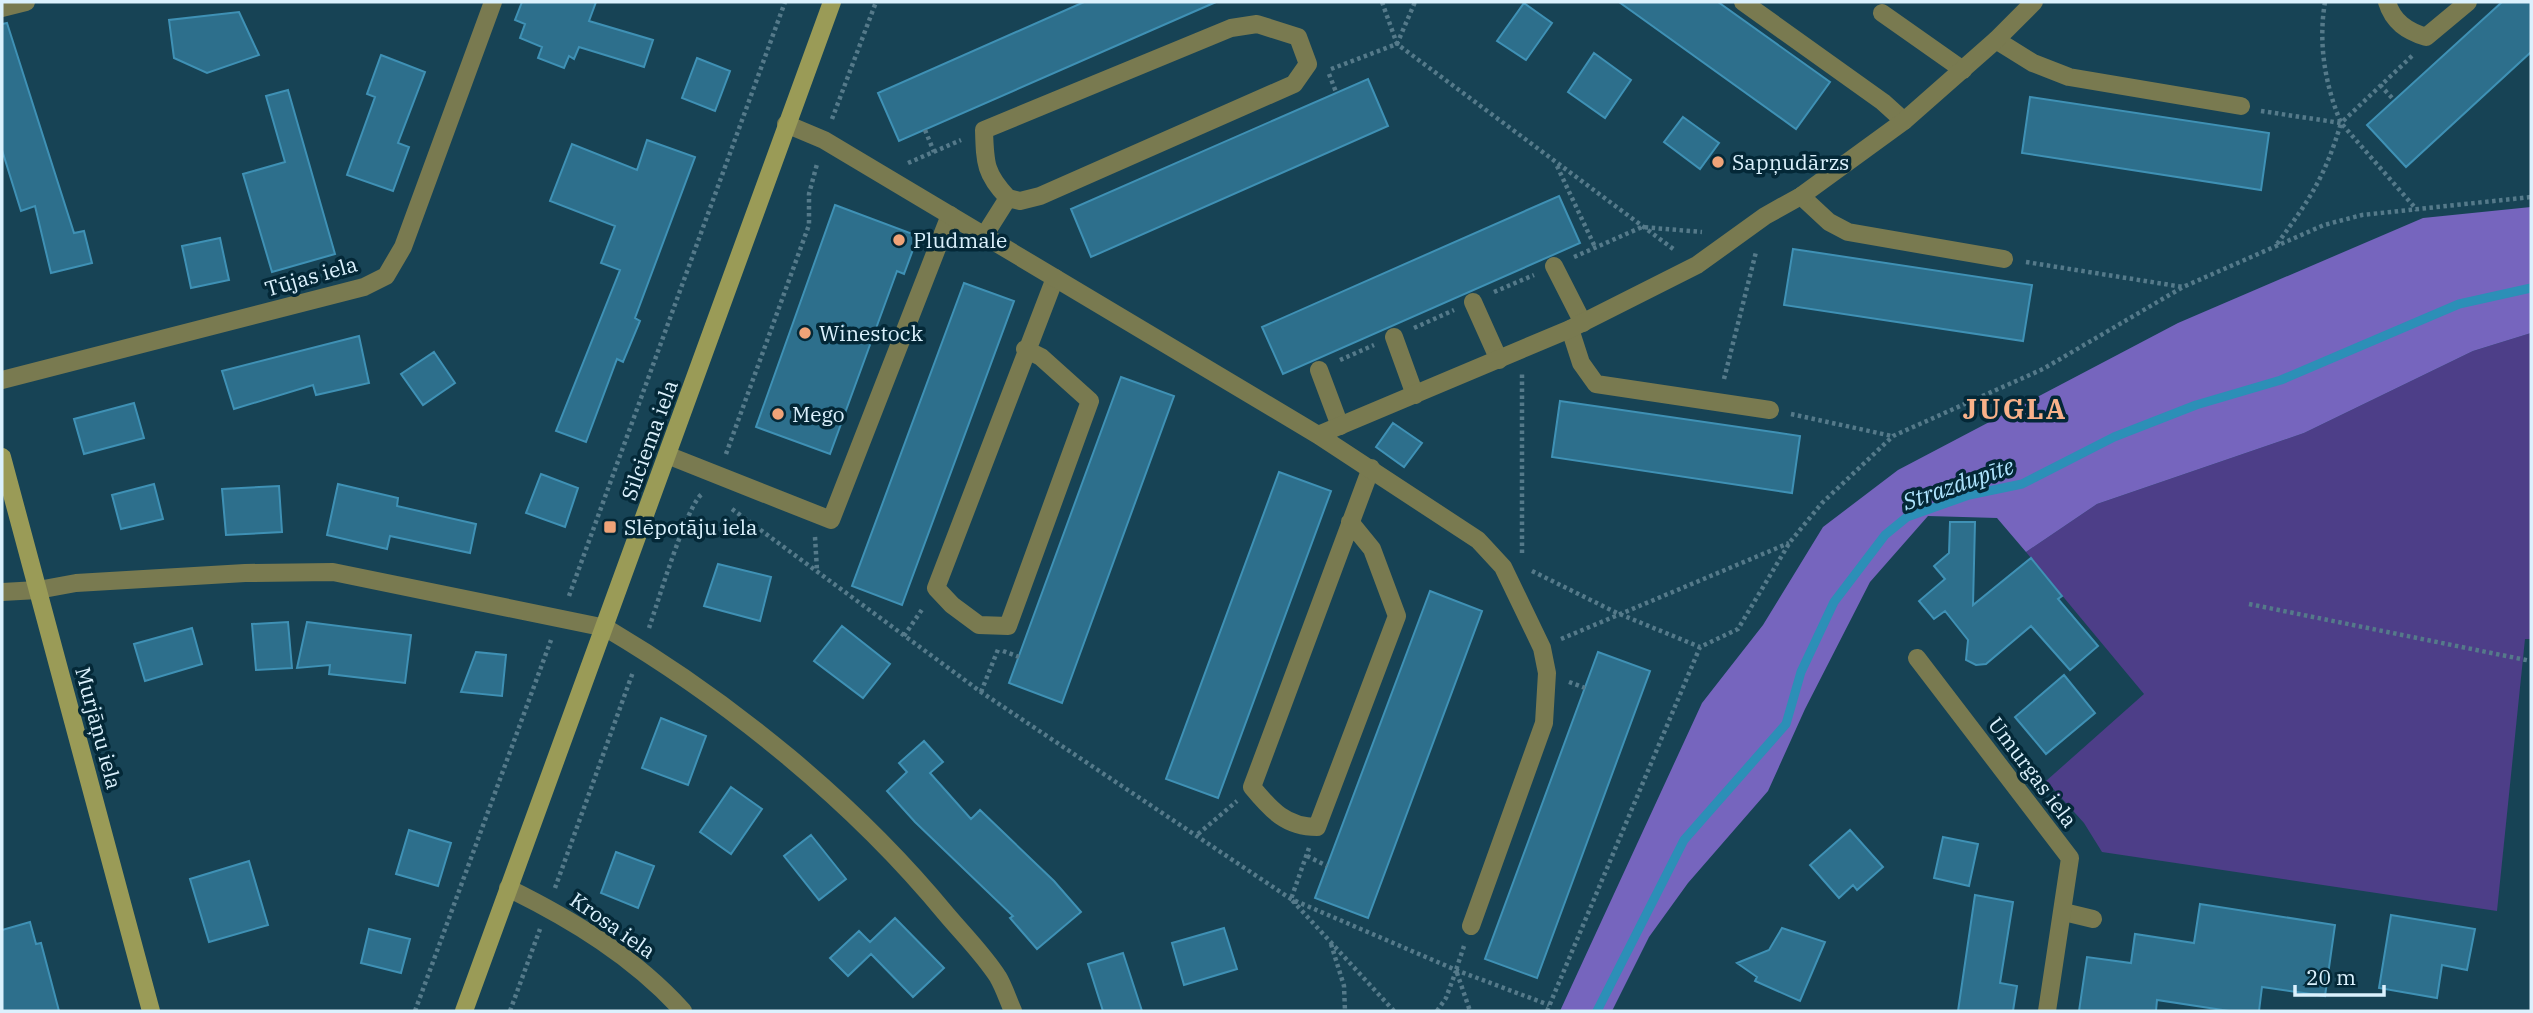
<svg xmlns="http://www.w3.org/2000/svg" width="2533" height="1013" font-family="'IBM Plex Serif',serif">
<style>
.green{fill:#4d3e88}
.forest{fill:#7665be}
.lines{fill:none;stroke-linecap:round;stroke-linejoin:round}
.stream{stroke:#2c8fb7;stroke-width:9}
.building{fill:#2d6f8c;stroke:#3f91b5;stroke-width:2}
.path{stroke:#557a8a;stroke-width:4.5;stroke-dasharray:3.5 3.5;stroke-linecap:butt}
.lane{stroke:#797a50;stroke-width:18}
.street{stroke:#797a50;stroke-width:18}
.secondary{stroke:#9a9b57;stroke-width:18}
.poi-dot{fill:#efa378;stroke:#042837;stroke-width:2.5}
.labels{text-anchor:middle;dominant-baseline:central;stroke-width:7;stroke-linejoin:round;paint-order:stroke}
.poi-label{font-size:21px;fill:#dbf1fd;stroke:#042837;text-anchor:start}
.street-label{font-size:21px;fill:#dbf1fd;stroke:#042837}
.water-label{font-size:23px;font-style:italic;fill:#aee4fe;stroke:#042837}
.district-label{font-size:28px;font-weight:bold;letter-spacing:2px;fill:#f9b189;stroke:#042837}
</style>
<rect width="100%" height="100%" fill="#174355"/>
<path class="green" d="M 2531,333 L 2531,639 L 2525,639 L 2497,911 L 2102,852 L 2084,823 L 2046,781 L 2144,694 L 2026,552 L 2097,504 L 2304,433 L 2473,351 Z"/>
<path class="forest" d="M 2531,207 L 2531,333 L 2473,351 L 2304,433 L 2097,504 L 2026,552 L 1997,518 L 1928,516 L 1870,582 L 1805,709 L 1768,791 L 1688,883 L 1649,937 L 1612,1011 L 1560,1011 L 1702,703 L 1763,625 L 1823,527 L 1898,470 L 2178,323 L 2423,218 Z"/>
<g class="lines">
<path class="stream" d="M 1597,1011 L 1684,840 L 1786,724 L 1801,672 L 1834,602 L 1885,535 L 1907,517 L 1969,495 L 2022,484 L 2114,437 L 2196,405 L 2281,380 L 2459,304 L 2531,288"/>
</g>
<path class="building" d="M 522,2 L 596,2 L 589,21 L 653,40 L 644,67 L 579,47 L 574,59 L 569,56 L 564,68 L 538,58 L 542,47 L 520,38 L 525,24 L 515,20 Z
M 1084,2 L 1216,2 L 899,141 L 878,93 Z
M 1619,2 L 1718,2 L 1830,82 L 1796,129 Z
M 2502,2 L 2531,2 L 2531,52 L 2406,167 L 2367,125 Z
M 1524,3 L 1552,23 L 1526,60 L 1497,41 Z
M 239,12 L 259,55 L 207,73 L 174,58 L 169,20 Z
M 7,23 L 74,233 L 84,231 L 92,263 L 51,273 L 35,206 L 21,211 L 2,150 L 2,24 Z
M 1594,53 L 1631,80 L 1605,118 L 1568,92 Z
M 381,55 L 425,72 L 398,143 L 409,147 L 393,191 L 347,175 L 375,97 L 367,94 Z
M 697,58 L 730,71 L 715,111 L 682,98 Z
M 1368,79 L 1388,126 L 1091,257 L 1071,209 Z
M 288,90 L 335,254 L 272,272 L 243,174 L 285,162 L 266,96 Z
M 2030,97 L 2269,133 L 2261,190 L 2022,153 Z
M 1683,117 L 1719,143 L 1700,169 L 1664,142 Z
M 647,140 L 695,157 L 635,318 L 640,321 L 623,362 L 617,359 L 586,442 L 556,431 L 620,270 L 601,263 L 615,226 L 550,201 L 572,144 L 637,170 Z
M 1559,196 L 1580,243 L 1283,374 L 1262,327 Z
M 835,205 L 918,236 L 904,274 L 897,271 L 830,454 L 756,427 Z
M 220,238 L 229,280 L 191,288 L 182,246 Z
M 1793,249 L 2032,285 L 2023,341 L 1784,305 Z
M 964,283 L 1014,301 L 902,605 L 852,586 Z
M 359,336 L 369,383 L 316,395 L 313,385 L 234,409 L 222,371 Z
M 434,352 L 455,383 L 423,405 L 401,374 Z
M 1121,377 L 1174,396 L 1062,703 L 1009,683 Z
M 1560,401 L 1800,436 L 1792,493 L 1552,457 Z
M 134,403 L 144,438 L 84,454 L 74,419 Z
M 1393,423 L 1422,443 L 1404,467 L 1376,447 Z
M 1279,472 L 1331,491 L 1218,798 L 1166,779 Z
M 541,474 L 578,488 L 565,527 L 526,513 Z
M 154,484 L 163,519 L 121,529 L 112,495 Z
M 338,484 L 398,498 L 397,506 L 476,524 L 470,553 L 390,536 L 387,549 L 327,535 Z
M 279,486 L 282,532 L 226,535 L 222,489 Z
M 1950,522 L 1975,522 L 1973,605 L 2031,558 L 2062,596 L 2058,599 L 2098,646 L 2070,670 L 2031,626 L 1986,664 L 1976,665 L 1966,660 L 1968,640 L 1945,611 L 1934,619 L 1919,601 L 1945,579 L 1934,566 L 1949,553 Z
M 718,564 L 771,577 L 760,621 L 704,606 Z
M 1430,591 L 1482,611 L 1368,918 L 1315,898 Z
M 288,622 L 292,668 L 256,670 L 252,624 Z
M 307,622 L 411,635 L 405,683 L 329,674 L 330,665 L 297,668 Z
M 842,626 L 890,664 L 863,698 L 814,661 Z
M 192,628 L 202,664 L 145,681 L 134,644 Z
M 476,652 L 506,655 L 502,696 L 461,692 Z
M 1598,652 L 1650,671 L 1537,978 L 1485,959 Z
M 2064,675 L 2095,713 L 2046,754 L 2015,717 Z
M 661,718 L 706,736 L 688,785 L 642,768 Z
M 924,741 L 943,762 L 930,773 L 971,819 L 980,810 L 1054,881 L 1081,912 L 1037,949 L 1010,918 L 1013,916 L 915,822 L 887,791 L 907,772 L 899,763 Z
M 731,787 L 762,809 L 731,854 L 700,832 Z
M 409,830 L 451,843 L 438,886 L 396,874 Z
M 1850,830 L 1883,867 L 1857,890 L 1853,885 L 1839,898 L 1810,865 Z
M 811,835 L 846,879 L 819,900 L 784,856 Z
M 1943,837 L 1978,844 L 1969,886 L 1934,878 Z
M 616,852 L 654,866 L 638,908 L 601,893 Z
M 249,861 L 268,925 L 209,942 L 190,879 Z
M 1975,895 L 2013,902 L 2000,983 L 2017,986 L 2013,1011 L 1958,1011 Z
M 2200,904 L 2335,925 L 2325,996 L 2262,987 L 2259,1011 L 2229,1011 L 2157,1000 L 2156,1011 L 2079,1011 L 2087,957 L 2131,963 L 2135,934 L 2194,943 Z
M 2391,915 L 2475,929 L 2467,970 L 2442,965 L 2437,998 L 2379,988 Z
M 895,918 L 944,968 L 913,997 L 871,954 L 848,976 L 830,958 L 859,931 L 870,942 Z
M 30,922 L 36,944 L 41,943 L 59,1011 L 2,1011 L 2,930 Z
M 1224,928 L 1237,969 L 1184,985 L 1172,943 Z
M 1782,928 L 1825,942 L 1800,1001 L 1755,981 L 1757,977 L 1737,963 L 1769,950 Z
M 369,929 L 410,939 L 401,973 L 361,963 Z
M 1123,953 L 1142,1011 L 1103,1011 L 1088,964 Z"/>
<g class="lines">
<path class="path" d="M 1382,2 L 1397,44 L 1676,251
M 2325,2 C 2318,43 2325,85 2341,123
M 1331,69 L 1397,44 L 1415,2
M 1329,74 L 1336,92
M 2380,85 L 2394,100
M 2261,111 L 2341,123 L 2413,55
M 832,119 L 876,2
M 925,130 L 934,152
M 908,163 L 961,140
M 1557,166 L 1595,247
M 2277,244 C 2310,199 2325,177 2341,123 L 2417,210
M 1574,257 L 1642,227 L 1702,232
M 2026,262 L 2183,287
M 1494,292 L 1534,275
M 1414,328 L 1454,310
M 1340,360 L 1374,345
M 1724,379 L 1756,252
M 1791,414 L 1892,436
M 726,454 L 809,225 L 809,194 L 817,164
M 732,509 L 981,692 L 1291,899 L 1456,970 L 1549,1005
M 815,537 L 817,570
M 1522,553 L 1522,372
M 1532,571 L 1617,613 L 1700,647
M 569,596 L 785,2
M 2249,604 L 2531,661
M 649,628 C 657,605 687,504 702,494
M 904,636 L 923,608
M 1561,639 L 1789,543
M 1003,651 L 1019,657
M 1569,682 L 1585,688
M 981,692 L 999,647
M 1198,834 L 1237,801
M 1309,848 L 1291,899 L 1394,1011
M 1307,856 L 1327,866
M 555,888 L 633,672
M 1331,944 L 1344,986 L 1345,1011
M 1464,946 L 1456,970 L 1470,1011
M 415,1011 L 551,640
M 510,1011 L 540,929
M 1437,1011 L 1446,998 L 1456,971
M 1547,1011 L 1700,647 L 1738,629 L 1790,542 L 1822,503 L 1893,436 L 2043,369 L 2183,287 L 2324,225 L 2362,215 L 2531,197"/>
<path class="lane" d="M 1743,2 L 1883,102 L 1904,121
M 1882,13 L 1963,70
M 1996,40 L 2033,63 L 2069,77 L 2241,106
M 1801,196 L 1829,222 L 1848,232 L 2004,259
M 1554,266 L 1583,323
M 1473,302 L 1499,360
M 1570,329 L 1581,363 L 1596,384 L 1770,410
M 1394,337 L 1415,395
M 1025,349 L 1041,357 L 1090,401 L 1008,626 L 979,625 L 952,605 L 936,588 L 1055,278
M 1319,370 L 1340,426
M 667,455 L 831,520 L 950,215
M 1350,522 L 1372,549 L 1397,616 L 1317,827 C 1286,827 1271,810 1252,787 L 1371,468
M 2,592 L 38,590
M 2064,912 L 2093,919"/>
<path class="street" d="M 2387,2 C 2393,22 2407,31 2426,37 L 2468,2
M 2,8 L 26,2
M 786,124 L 824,140 L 1318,435 L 1478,540 L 1503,567 L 1542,648 L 1547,673 L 1544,723 L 1471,926
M 984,236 L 1008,198 C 985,174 985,163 984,130 L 1231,28 L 1257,24 L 1298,37 L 1308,64 L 1294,84 L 1040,196 L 1020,201 L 1008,198
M 2,380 L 364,287 L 386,276 L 403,247 L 493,2
M 1318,435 L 1570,329 L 1697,265 L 1765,216 L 1801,196 L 1904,121 L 1996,40 L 2034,2
M 38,590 L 76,583 L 245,573 L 333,572 L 606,628 C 731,702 855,803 947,915 C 964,935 984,955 998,977 C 1004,987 1008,1000 1013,1011
M 1917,658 L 2070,858 L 2047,1011
M 508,888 C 573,920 634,957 683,1011"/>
<path class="secondary" d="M 2,457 L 151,1011
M 464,1011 L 832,2"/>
</g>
<g class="poi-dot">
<circle cx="1718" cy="162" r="7"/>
<circle cx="899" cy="240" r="7"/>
<circle cx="805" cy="333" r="7"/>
<circle cx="778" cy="414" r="7"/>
<rect x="603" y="520" width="14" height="14" rx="3.5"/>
</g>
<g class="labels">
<g class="poi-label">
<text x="1732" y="162">Sapņudārzs</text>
<text x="913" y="240">Pludmale</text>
<text x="819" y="333">Winestock</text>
<text x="792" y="414">Mego</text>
<text x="624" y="527">Slēpotāju iela</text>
</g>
<g class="street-label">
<text transform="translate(311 276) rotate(-16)">Tūjas iela</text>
<text transform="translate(649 440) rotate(-70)">Silciema iela</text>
<text transform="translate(99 728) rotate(75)">Murjāņu iela</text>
<text transform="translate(2033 772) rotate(53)">Umurgas iela</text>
<text transform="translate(613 925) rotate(35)">Krosa iela</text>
</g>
<g class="water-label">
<text transform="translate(1958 483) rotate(-19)">Strazdupīte</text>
</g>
<g class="district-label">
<text x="2015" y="408">JUGLA</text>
</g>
</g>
<rect width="2533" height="1013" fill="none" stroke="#dbf1fd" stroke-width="7"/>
<path d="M2295 985v10h89v-10" fill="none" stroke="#dbf1fd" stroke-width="3.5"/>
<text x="2306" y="985" font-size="21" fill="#dbf1fd" stroke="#042837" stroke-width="5" paint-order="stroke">20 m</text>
</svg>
